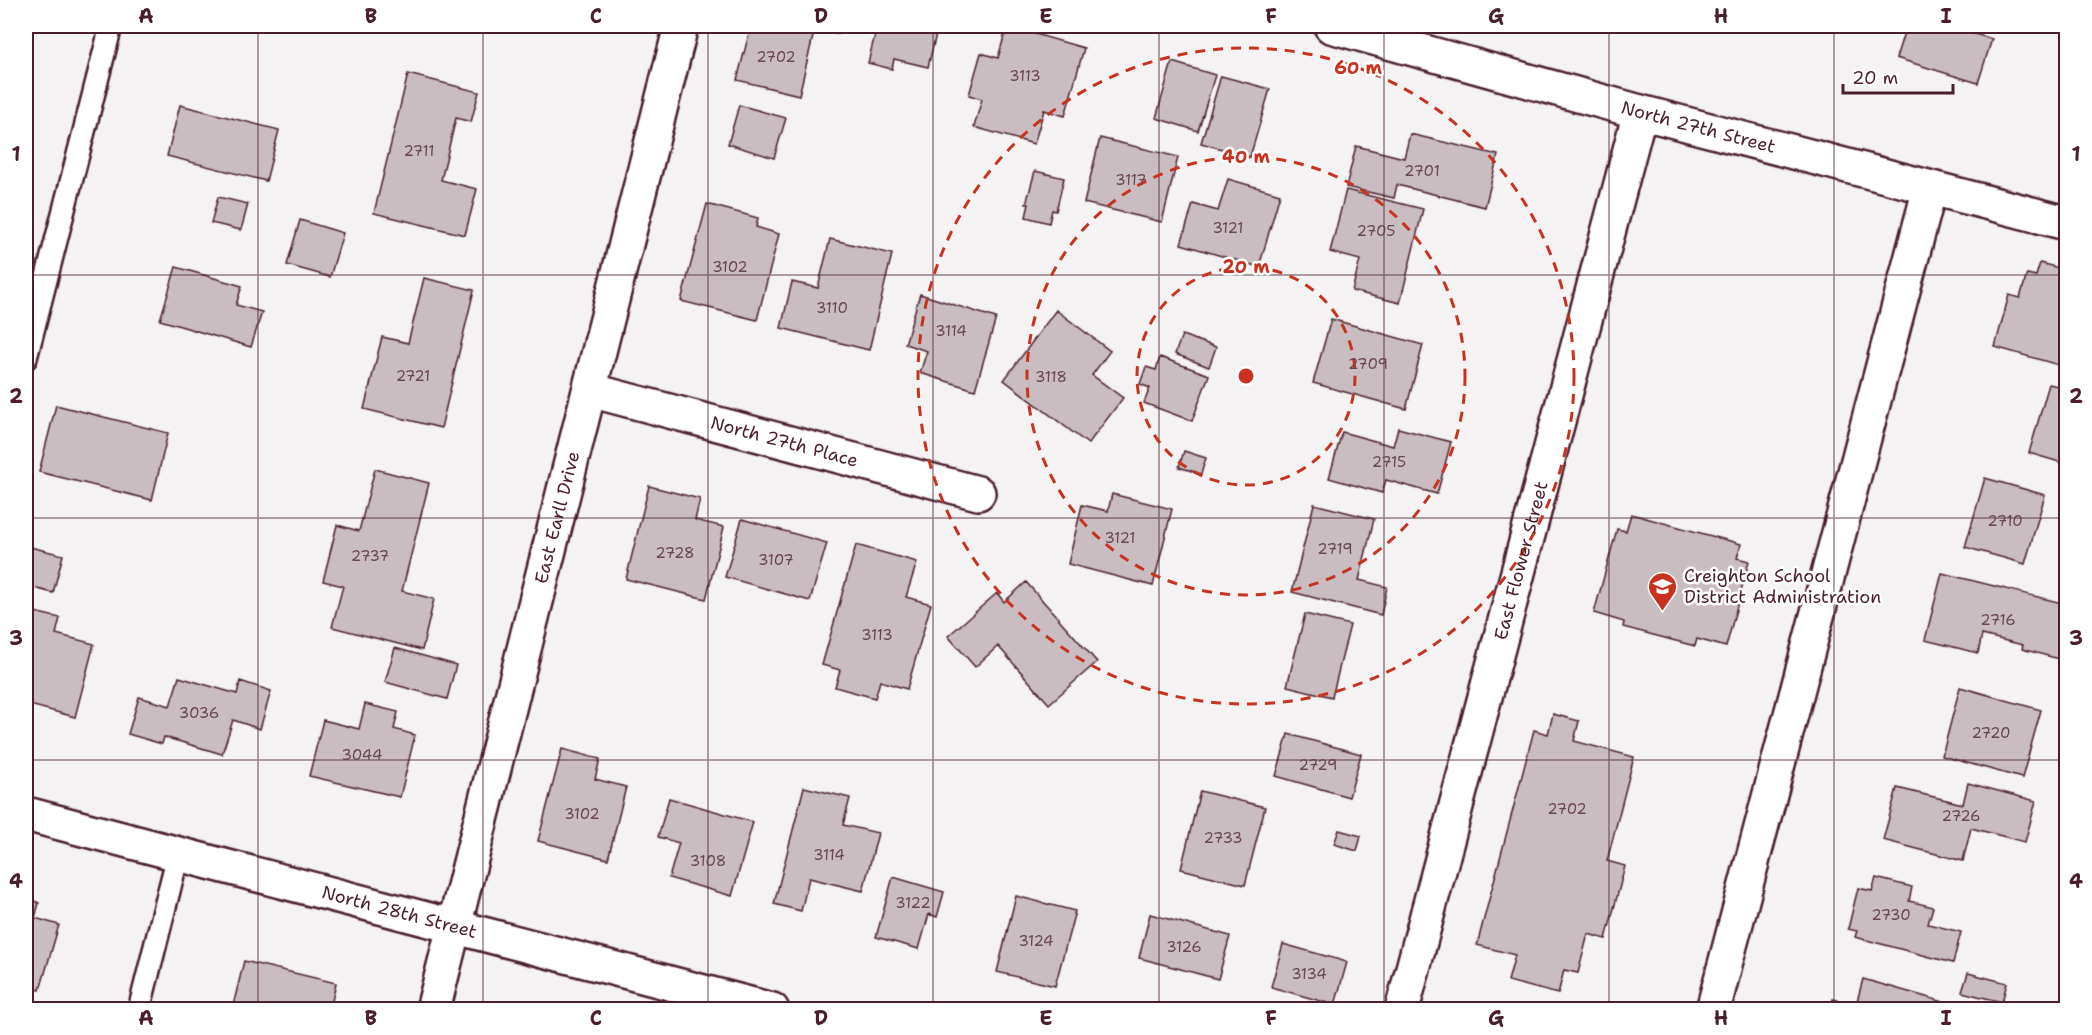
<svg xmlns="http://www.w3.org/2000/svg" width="2092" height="1035" font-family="'Shantell Sans',sans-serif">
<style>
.building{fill:#cabdc1;stroke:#4a1f2b;stroke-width:1.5}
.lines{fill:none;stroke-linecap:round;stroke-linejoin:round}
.service-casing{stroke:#4a1f2b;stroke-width:26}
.minor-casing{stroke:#4a1f2b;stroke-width:38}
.tertiary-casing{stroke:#4a1f2b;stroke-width:38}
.service{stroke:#fff;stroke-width:21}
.minor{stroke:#fff;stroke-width:33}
.tertiary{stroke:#fff;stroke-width:33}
.grid{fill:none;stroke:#4a1f2b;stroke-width:1.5;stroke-opacity:0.55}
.ring{fill:none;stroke:#c8321e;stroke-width:3;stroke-dasharray:10 8}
.labels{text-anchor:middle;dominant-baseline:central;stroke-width:5;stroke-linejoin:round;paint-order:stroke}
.number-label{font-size:15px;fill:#6a4650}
.street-label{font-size:18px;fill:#4a1f2b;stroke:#fff}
.poi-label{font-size:18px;fill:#4a1f2b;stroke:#fff;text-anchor:start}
.centre{fill:#c8321e;stroke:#fff;stroke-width:3}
.ring-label{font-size:18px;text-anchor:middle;font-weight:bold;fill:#c8321e;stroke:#fff;stroke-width:5;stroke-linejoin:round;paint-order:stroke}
.neatline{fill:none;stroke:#4a1f2b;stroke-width:2}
.grid-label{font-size:20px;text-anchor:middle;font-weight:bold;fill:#4a1f2b}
</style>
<rect width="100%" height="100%" fill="#f4f2f2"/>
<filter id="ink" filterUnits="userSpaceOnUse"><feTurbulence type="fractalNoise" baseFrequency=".0167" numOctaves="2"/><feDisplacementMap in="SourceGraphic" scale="12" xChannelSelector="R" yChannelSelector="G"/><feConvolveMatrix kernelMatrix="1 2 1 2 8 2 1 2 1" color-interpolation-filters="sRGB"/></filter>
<g filter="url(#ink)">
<path class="building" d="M 751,26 L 841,26 L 839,34 L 815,28 L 799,95 L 737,80 Z
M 877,26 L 938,26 L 928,67 L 894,59 L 892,69 L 868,63 Z
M 1007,26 L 1084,48 L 1065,116 L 1044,110 L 1034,144 L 974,127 L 982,99 L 969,95 L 981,53 L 998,58 Z
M 1906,26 L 1947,26 L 1992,39 L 1978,83 L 1896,58 Z
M 1172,62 L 1215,75 L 1198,131 L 1156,118 Z
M 408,74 L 479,92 L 471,122 L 456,118 L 441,180 L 477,189 L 465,235 L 374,213 Z
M 1221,76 L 1270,89 L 1250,157 L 1201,143 Z
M 180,105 L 279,130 L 266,181 L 167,156 Z
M 739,105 L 786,118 L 774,158 L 728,144 Z
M 1410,134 L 1498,155 L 1485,207 L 1397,185 L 1394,198 L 1346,187 L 1356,146 L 1404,158 Z
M 1100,138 L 1178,157 L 1162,222 L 1084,203 Z
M 1035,171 L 1064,178 L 1056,211 L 1052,210 L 1049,223 L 1026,217 L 1029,204 L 1026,204 Z
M 1228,179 L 1280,194 L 1259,267 L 1181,244 L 1193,204 L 1218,211 Z
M 1346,190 L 1423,209 L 1400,303 L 1352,291 L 1360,260 L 1330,252 Z
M 218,197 L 248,204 L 241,230 L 211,223 Z
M 707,204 L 758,218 L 756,227 L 779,234 L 757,320 L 681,301 Z
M 300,220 L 343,233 L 330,277 L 287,265 Z
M 830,239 L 892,254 L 869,350 L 781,328 L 792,282 L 818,288 Z
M 2040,263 L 2066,270 L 2066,367 L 1995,347 L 2009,295 L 2020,298 L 2027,274 L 2036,276 Z
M 176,267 L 242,286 L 236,305 L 262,312 L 251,347 L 160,320 Z
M 424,278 L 474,290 L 441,428 L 364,409 L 382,337 L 408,343 Z
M 920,294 L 996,318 L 975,390 L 920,373 L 927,351 L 905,344 Z
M 1056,310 L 1110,351 L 1092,375 L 1123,398 L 1088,444 L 1004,380 Z
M 1331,319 L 1423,345 L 1406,409 L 1313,383 Z
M 1182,335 L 1216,347 L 1209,367 L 1175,354 Z
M 1160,357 L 1209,375 L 1192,421 L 1144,403 L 1150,388 L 1140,384 L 1146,367 L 1156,370 Z
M 2049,384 L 2066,388 L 2066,464 L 2029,453 Z
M 56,405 L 168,433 L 152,500 L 39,472 Z
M 1398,428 L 1451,442 L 1437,494 L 1386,480 L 1382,493 L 1329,478 L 1342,432 L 1393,446 Z
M 1184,451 L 1206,458 L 1201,474 L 1179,467 Z
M 375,469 L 429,483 L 402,591 L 434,599 L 422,650 L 332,627 L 343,586 L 323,581 L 337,525 L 359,531 Z
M 1985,478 L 2045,495 L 2025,564 L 1965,547 Z
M 649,486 L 700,499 L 695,520 L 724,527 L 706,599 L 626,579 Z
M 1112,494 L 1172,509 L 1153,586 L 1068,564 L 1082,505 L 1108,511 Z
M 1314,504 L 1374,519 L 1359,580 L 1387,587 L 1381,615 L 1292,592 Z
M 1631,514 L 1741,544 L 1737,558 L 1749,561 L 1726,647 L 1697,639 L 1695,646 L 1623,627 L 1624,622 L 1594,613 L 1617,529 L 1626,531 Z
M 742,519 L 827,543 L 810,601 L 725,577 Z
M 856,545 L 917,562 L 906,597 L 931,604 L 907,689 L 880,681 L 875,698 L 835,687 L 840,670 L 822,665 Z
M 26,546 L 63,555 L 53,593 L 26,586 Z
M 1942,573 L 2066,604 L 2066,661 L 2022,649 L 2023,645 L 1982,635 L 1978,653 L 1925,640 Z
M 1026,582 L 1097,662 L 1049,704 L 998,646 L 975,667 L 948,636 L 997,593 L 1004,602 Z
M 26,610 L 60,618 L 56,634 L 94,644 L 75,717 L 26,704 Z
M 1305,614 L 1350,625 L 1332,697 L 1287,686 Z
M 395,648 L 456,665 L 447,699 L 385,682 Z
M 179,677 L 237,694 L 240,681 L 271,691 L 260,729 L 233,720 L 222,754 L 164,737 L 162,744 L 128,734 L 139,697 L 170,706 Z
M 1960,687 L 2041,710 L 2022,778 L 1942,756 Z
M 365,704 L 398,712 L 394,729 L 415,735 L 400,797 L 309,776 L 323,720 L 359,729 Z
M 1553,714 L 1579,721 L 1574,741 L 1634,757 L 1607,861 L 1625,866 L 1606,939 L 1588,934 L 1578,973 L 1564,970 L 1558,994 L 1508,981 L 1515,955 L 1477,945 L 1534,730 L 1548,734 Z
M 1288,734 L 1361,754 L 1349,797 L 1276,776 Z
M 562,749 L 600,759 L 595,779 L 626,787 L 608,859 L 538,841 Z
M 1968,783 L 2036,801 L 2025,842 L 1971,828 L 1963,861 L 1883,840 L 1897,788 L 1963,804 Z
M 804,787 L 850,798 L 843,825 L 878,833 L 863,891 L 809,878 L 801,911 L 774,904 Z
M 1200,791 L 1265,807 L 1245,885 L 1181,869 Z
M 669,798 L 753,822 L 732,896 L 669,878 L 679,843 L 658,837 Z
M 1339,830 L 1361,836 L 1357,851 L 1334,844 Z
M 893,877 L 944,892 L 937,917 L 929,914 L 919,949 L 876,937 Z
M 1876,878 L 1912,887 L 1909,901 L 1933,907 L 1928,924 L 1961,932 L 1953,963 L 1855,937 L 1857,931 L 1848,929 L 1858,888 L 1872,891 Z
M 1016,896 L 1075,911 L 1055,986 L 997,972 Z
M 26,898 L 39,903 L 35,918 L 59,925 L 40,990 L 26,986 Z
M 1150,914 L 1230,936 L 1218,979 L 1139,958 Z
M 1283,944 L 1347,962 L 1335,1005 L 1271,987 Z
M 244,961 L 336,983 L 330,1010 L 232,1010 Z
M 1968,973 L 2007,983 L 2002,1002 L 1962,992 Z
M 1863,979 L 1972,1010 L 1830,1010 L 1833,999 L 1856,1005 Z
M 1993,1004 L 2014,1010 L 1992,1010 Z"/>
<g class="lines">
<defs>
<path id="service" d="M 26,358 L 111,26
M 139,1010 L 178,855"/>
<g id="minor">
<path id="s1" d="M 1331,26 L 1640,112 L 2066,223"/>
<path id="s2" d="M 590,390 L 978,493"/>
<path id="s3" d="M 433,1010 L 681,26"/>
<path id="s4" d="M 1402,1010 L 1640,112"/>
<path d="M 1713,1010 L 1930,188"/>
</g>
<g id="tertiary">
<path id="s5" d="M 26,814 L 772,1010"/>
</g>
</defs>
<use href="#service" class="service-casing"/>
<use href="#minor" class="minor-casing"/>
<use href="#tertiary" class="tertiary-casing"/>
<use href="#service" class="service"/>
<use href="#minor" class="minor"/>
<use href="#tertiary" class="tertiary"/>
</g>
</g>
<path class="grid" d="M 258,26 L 258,1010M 483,26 L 483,1010M 708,26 L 708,1010M 933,26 L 933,1010M 1159,26 L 1159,1010M 1384,26 L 1384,1010M 1609,26 L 1609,1010M 1834,26 L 1834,1010M 26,275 L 2066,275M 26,518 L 2066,518M 26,760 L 2066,760"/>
<g class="ring">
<circle cx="1246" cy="376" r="109"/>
<circle cx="1246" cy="376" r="219"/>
<circle cx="1246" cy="376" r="328"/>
</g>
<defs>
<symbol id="school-pin" viewBox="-11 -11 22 30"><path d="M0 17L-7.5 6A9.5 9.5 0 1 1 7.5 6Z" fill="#c8321e" stroke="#fff"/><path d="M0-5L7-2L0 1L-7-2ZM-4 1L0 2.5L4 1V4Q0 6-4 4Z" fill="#fff"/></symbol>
</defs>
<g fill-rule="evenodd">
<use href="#school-pin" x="1646" y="570" width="33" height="45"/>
</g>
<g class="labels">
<g class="number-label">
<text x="776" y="57">2702</text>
<text x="1025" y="76">3113</text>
<text x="419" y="151">2711</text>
<text x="1422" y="171">2701</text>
<text x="1131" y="180">3117</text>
<text x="1228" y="228">3121</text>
<text x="1376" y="231">2705</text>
<text x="730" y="267">3102</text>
<text x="832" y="308">3110</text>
<text x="951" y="331">3114</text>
<text x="1368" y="364">2709</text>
<text x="413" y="376">2721</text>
<text x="1051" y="377">3118</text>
<text x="1389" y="462">2715</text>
<text x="2005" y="521">2710</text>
<text x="1120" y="538">3121</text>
<text x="1335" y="549">2719</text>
<text x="675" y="553">2728</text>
<text x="370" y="556">2737</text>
<text x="776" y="560">3107</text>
<text x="1998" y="620">2716</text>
<text x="877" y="635">3113</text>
<text x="199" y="713">3036</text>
<text x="1991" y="733">2720</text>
<text x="362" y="755">3044</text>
<text x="1318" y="765">2729</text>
<text x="1567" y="809">2702</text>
<text x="582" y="814">3102</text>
<text x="1961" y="816">2726</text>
<text x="1223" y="838">2733</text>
<text x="829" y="855">3114</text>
<text x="708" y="861">3108</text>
<text x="913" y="903">3122</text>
<text x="1891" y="915">2730</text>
<text x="1036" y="941">3124</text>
<text x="1184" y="947">3126</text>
<text x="1309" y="974">3134</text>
</g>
<g class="street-label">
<text stroke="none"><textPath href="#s1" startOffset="381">North 27th Street</textPath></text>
<text stroke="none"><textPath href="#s2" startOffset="201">North 27th Place</textPath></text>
<text stroke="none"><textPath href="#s3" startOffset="508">East Earll Drive</textPath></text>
<text stroke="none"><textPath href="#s4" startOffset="465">East Flower Street</textPath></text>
<text stroke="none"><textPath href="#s5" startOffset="386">North 28th Street</textPath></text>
</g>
<g class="poi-label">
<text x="1684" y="576">Creighton School<tspan x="1684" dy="21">District Administration</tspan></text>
</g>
</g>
<circle cx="1246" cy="376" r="9" class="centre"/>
<g class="ring-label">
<text x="1358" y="74">60 m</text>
<text x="1246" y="163">40 m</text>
<text x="1246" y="273">20 m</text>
</g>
<rect width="2092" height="1035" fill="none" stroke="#fff" stroke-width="66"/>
<path d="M1843 84v9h110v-9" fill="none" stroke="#4a1f2b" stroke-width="3"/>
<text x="1852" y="84" font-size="18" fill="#4a1f2b" stroke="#ffffff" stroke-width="4.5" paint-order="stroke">20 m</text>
<rect x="33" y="33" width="2026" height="969" class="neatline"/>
<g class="grid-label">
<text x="146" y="23">A</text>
<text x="371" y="23">B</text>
<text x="596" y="23">C</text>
<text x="821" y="23">D</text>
<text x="1046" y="23">E</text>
<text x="1271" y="23">F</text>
<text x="1496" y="23">G</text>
<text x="1721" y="23">H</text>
<text x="1946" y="23">I</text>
<text x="16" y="161">1</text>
<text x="2076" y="161">1</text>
<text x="16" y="403">2</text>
<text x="2076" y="403">2</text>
<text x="16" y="645">3</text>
<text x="2076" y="645">3</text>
<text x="16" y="888">4</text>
<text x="2076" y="888">4</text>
<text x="146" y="1025">A</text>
<text x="371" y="1025">B</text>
<text x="596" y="1025">C</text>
<text x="821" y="1025">D</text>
<text x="1046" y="1025">E</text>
<text x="1271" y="1025">F</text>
<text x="1496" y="1025">G</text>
<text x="1721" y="1025">H</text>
<text x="1946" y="1025">I</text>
</g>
</svg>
